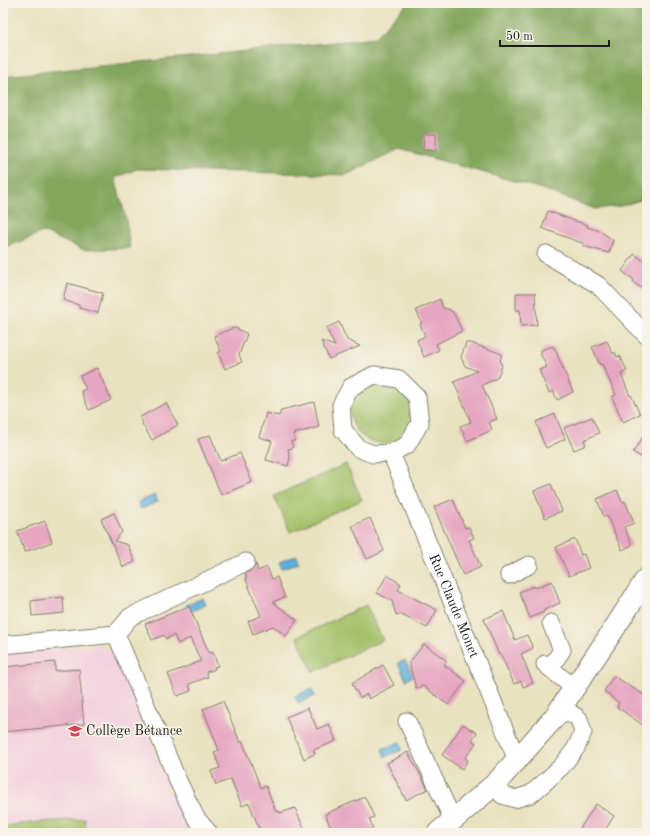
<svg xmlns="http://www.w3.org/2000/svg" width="650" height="836" font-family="'Old Standard TT',serif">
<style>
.built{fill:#f3cfde}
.green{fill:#a3c067;stroke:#606e42}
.forest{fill:#82a65c;stroke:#4f613c}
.water{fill:#5db0d9;stroke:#3c667a}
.building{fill:#e6a6c1}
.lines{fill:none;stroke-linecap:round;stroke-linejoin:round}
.minor-casing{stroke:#827f6e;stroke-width:19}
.tertiary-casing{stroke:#827f6e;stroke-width:23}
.minor{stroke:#fff;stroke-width:17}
.tertiary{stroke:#fff;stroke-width:21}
.labels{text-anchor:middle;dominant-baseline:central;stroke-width:3.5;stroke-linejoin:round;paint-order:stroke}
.street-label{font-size:14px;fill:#1c1c1c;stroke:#f7f3e8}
.poi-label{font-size:14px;fill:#1c1c1c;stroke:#f7f3e8;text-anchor:start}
</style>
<rect width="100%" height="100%" fill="#f7f3e8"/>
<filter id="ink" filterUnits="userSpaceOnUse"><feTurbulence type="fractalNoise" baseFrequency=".025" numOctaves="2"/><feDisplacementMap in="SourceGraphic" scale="8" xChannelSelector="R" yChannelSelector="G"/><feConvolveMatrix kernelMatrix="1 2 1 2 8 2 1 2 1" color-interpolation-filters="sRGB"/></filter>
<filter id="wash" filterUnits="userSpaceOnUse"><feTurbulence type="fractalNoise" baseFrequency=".012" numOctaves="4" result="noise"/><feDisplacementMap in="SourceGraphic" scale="16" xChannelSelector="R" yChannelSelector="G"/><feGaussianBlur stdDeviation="0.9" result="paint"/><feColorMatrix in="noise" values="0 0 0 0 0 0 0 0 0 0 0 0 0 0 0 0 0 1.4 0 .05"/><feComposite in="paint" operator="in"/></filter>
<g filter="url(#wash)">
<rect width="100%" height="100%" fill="#e9e2c0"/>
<path class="built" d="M 99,645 L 108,649 L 115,654 L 119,660 L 152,744 L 170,792 L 177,807 L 185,820 L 194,833 L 3,833 L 3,653 Z"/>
<path class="green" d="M 375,379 L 406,388 L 415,420 C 411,425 407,433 403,437 C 399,440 393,443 389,443 C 366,446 346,428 351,404 C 352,399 354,394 357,390 C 361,386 370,382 375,379 Z
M 346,464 L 362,500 L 290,532 L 274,496 Z
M 366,605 L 383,640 L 313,672 L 297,637 Z
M 85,819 L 86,833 L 3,833 L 3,826 L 39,822 Z"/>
<path class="forest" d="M 408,3 L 647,3 L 647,198 L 621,206 L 595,209 L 542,189 L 399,149 L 346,175 L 137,169 L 115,178 L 126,219 L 130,248 L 84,250 L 43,232 L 7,247 L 3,242 L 3,76 L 374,38 Z"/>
<path class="water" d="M 155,495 L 158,502 L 141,509 L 138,502 Z
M 296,555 L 299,562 L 282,569 L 279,562 Z
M 203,598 L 206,605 L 189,612 L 186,605 Z
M 405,660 L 413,676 L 406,680 L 398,663 Z
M 312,689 L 315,696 L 298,703 L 295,696 Z
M 400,742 L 402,750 L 385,757 L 382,749 Z"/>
<g id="blocks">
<path class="building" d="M 424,134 L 436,134 L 436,151 L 423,150 Z
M 548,211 L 575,221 L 588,225 L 587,227 L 600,231 L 613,240 L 609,253 L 583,246 L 583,243 L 576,241 L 542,228 Z
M 634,254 L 647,263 L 647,292 L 633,282 L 634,280 L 622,271 Z
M 67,283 L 103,293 L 98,313 L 79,308 L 79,305 L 63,300 Z
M 516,293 L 535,293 L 537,325 L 521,326 L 520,310 L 516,310 Z
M 440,299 L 443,308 L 448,309 L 453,312 L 462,331 L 436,344 L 439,350 L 424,357 L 417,340 L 425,336 L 420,324 L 422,323 L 416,310 Z
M 339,322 L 347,340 L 360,346 L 329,359 L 321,341 L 335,346 L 326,328 Z
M 233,328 L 236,328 L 247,334 L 239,355 L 242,362 L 225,369 L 218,353 L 221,351 L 214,336 Z
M 607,341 L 613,354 L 615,352 L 617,357 L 620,356 L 627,371 L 621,374 L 630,396 L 631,395 L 640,414 L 623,422 L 612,397 L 616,395 L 602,364 L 600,365 L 592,347 Z
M 466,343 L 471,343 L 502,354 L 500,361 L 502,366 L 497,378 L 482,385 L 497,419 L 489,422 L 492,430 L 467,441 L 460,426 L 471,422 L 454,382 L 477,371 L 465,366 L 461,357 Z
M 550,347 L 554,347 L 573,392 L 557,400 L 553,391 L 549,393 L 539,370 L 547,367 L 541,355 L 541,350 Z
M 97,368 L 111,400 L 89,410 L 81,391 L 86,389 L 80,376 Z
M 314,402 L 319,427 L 293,434 L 295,441 L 291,441 L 293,448 L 288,449 L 290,457 L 288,466 L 266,460 L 272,441 L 259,437 L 266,413 L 279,416 L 281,410 Z
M 166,403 L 178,425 L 152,440 L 142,424 L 143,423 L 140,417 Z
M 555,414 L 565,439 L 546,448 L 539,432 L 540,432 L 536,422 Z
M 592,417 L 599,433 L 584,440 L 586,445 L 574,450 L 564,428 Z
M 647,431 L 647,461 L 633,452 Z
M 210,435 L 221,461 L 240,453 L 252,482 L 221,495 L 198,439 Z
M 551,484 L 562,511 L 545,518 L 534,491 Z
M 617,490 L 622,502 L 625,501 L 634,523 L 624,527 L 632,545 L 622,550 L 607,516 L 604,517 L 597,499 Z
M 453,499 L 465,528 L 469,527 L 474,538 L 469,540 L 481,567 L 463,575 L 434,507 Z
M 114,513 L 122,532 L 115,541 L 128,545 L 135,562 L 123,567 L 101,519 Z
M 370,518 L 384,551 L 367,559 L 352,526 Z
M 45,521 L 52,542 L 25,552 L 17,531 Z
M 575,539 L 581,555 L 584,554 L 589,568 L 569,576 L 556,547 Z
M 256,564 L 258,571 L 267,567 L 272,579 L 277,577 L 285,597 L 273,602 L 297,620 L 286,636 L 273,626 L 253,634 L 248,621 L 261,616 L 246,580 L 246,573 L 254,568 Z
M 387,575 L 401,584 L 398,590 L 437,610 L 427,628 L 400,614 L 396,615 L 392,601 L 377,593 Z
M 552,581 L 560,603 L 544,610 L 544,612 L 530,618 L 519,592 L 534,586 L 535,588 Z
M 63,597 L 64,613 L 32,616 L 31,601 Z
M 189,606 L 209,653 L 213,652 L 218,666 L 214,667 L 215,669 L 213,670 L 206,672 L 208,677 L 189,684 L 191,691 L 177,696 L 168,674 L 201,661 L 190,638 L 178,644 L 174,635 L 166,639 L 164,635 L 152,640 L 145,624 Z
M 503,611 L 515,640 L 527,635 L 533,648 L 521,654 L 533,683 L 523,687 L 521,681 L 514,684 L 501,655 L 499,655 L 484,619 Z
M 424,644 L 447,661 L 444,665 L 466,681 L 448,705 L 423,686 L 416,688 L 409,663 Z
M 55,662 L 55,671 L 79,669 L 84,724 L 3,732 L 3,667 Z
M 383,665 L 394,685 L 369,699 L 367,694 L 360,698 L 352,683 Z
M 614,676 L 647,697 L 647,728 L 617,707 L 619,703 L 611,697 L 611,696 L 604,691 Z
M 223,701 L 240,742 L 242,741 L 261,788 L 266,786 L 276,812 L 279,811 L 280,813 L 295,808 L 306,833 L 261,833 L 249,803 L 242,806 L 231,779 L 216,785 L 211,771 L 220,768 L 214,752 L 219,750 L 203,709 Z
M 308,708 L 317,729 L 329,724 L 336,741 L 313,750 L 315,754 L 304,759 L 286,717 Z
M 463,724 L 477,733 L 472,740 L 476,743 L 465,758 L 468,760 L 462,769 L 442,755 Z
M 408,752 L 428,789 L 406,800 L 387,763 Z
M 365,797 L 374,817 L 369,819 L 373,828 L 360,833 L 333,833 L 325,814 Z
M 596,804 L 614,816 L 603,833 L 577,833 Z"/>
</g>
</g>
<g filter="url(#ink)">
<use href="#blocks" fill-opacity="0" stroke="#827f6e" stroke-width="1"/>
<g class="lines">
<defs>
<g id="minor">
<path d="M 546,254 L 598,285 L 647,336"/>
<path id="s1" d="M 391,453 L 373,454 L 358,448 L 343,430 L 341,405 L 351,387 L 374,375 L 399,379 L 417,397 L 420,423 L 407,445 L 391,453 L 517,760"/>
<path d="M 509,575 L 529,565"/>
<path d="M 116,634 L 178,781 L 196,818 L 209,833"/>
<path d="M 116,634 L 130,617 L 246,562"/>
<path d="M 3,645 L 116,634"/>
<path d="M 545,664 L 574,688"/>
<path d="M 550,668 L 562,650 L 551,623"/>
<path d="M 407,721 L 453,820"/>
<path d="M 496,783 L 502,795 L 515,799 L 531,794 L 545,782 L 562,766 L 576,748 L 583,732 L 579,719 L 568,711 L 554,718"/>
</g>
<path id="tertiary" d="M 438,833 L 496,783 L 554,718 L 612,632 L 647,578"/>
</defs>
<use href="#minor" class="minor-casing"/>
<use href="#tertiary" class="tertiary-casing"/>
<use href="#minor" class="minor"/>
<use href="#tertiary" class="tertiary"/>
</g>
</g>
<defs>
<symbol id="school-bare" viewBox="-9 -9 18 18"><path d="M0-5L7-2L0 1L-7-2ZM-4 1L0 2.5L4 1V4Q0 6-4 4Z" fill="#d1495b" stroke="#f7f3e8" stroke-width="2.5" paint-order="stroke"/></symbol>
</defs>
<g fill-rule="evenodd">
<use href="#school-bare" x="65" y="721" width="20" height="20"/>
</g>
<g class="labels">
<g class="street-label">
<text stroke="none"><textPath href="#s1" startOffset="415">Rue Claude Monet</textPath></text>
</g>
<g class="poi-label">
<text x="86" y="731">Collège Bétance</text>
</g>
</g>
<rect width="650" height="836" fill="none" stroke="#f7f3e8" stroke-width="16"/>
<path d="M500 40v6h109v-6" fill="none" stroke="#1c1c1c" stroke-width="2"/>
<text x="506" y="40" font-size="12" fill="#1c1c1c" stroke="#f7f3e8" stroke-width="3" paint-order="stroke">50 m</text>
</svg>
